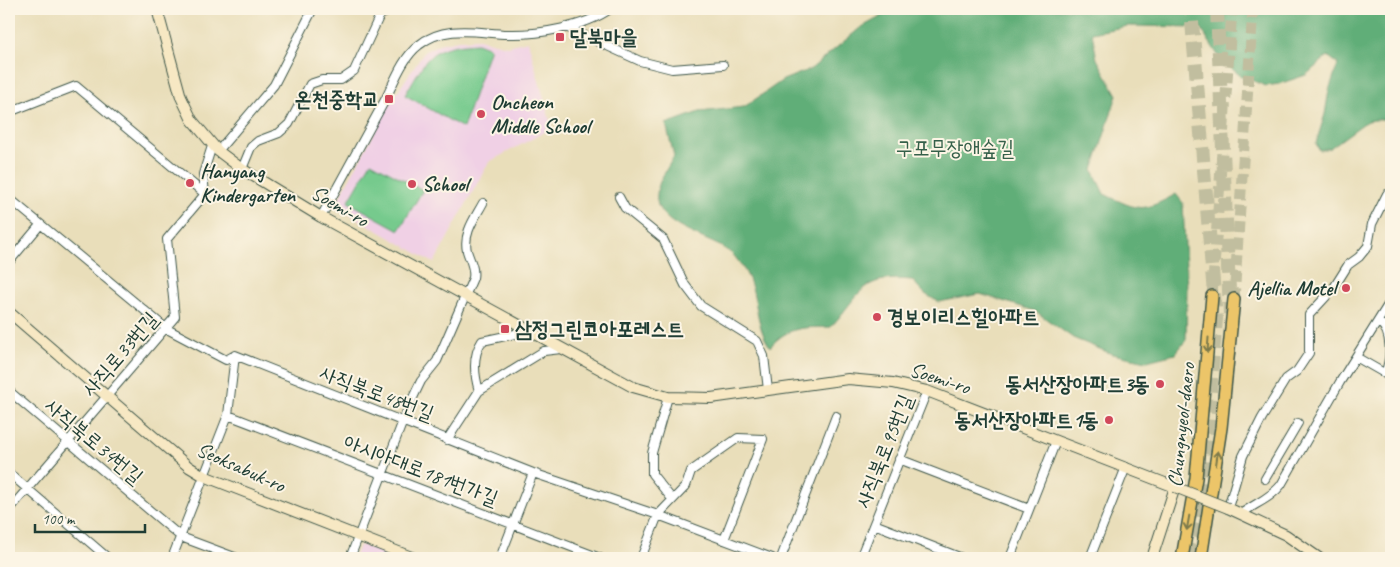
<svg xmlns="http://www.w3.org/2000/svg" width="1400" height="567" font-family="Caveat,'Poor Story',sans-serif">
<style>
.built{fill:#f0d0e5}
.green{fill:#76ca8d;stroke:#4a8460}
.forest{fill:#60ae78;stroke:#407656}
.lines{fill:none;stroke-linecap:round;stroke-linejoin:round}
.primary-tunnel{stroke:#c1be9f;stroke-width:11;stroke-dasharray:11 5.5;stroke-linecap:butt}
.highway-tunnel{stroke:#c1be9f;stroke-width:14;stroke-dasharray:14 7;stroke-linecap:butt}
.street-casing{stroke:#3d5548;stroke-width:10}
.secondary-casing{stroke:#3d5548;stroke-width:12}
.primary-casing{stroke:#3d5548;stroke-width:14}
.street{stroke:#fff;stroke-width:8}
.secondary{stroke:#f7e8c3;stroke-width:10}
.primary{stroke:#ecc569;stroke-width:11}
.secondary-bridge-casing{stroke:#3d5548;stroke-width:12;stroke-linecap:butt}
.secondary-bridge{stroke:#f7e8c3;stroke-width:10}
.oneway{stroke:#7b7a4c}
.poi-dot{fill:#d1495b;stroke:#fcf5e5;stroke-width:2}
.labels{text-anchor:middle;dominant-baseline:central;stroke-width:4;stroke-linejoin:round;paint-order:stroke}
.poi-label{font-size:21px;font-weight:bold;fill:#1f3d34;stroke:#fcf5e5;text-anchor:start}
.park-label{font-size:21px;fill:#35604a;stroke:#fcf5e5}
.street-label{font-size:21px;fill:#1f3d34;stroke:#fcf5e5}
</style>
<rect width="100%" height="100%" fill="#fcf5e5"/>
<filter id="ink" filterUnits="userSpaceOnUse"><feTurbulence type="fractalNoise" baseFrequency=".02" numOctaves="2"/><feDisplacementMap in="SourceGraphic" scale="10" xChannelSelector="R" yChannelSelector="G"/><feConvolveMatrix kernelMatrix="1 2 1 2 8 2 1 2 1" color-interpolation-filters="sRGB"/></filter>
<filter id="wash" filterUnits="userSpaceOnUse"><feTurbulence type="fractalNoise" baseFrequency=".0096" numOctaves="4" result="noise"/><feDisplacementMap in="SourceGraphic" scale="20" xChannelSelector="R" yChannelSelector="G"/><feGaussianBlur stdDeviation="1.12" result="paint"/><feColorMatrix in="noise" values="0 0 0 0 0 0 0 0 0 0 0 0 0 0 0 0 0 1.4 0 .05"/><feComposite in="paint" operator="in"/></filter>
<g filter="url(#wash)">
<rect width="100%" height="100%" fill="#e9deba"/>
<path class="built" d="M 479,39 L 507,46 L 528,41 L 552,128 L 489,162 L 434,263 L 335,206 L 392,100 L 424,52 L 439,44 L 459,40 Z
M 362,545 L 398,558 L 354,558 L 359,546 Z"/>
<path class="green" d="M 477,43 L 490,48 L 463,128 L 405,95 C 428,56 429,46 477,43 Z
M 371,162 L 423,190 L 399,230 L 348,202 Z"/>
<path class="forest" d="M 895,9 L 1387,9 L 1391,20 L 1391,118 L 1367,121 L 1330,148 L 1319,150 L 1316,143 L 1325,114 L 1329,90 L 1338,64 L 1328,56 L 1306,75 L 1279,84 L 1266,86 L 1241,76 L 1221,60 L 1200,27 L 1128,26 L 1092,33 L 1097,59 L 1117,95 L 1093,170 L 1104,194 C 1140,211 1141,213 1176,194 L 1183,203 L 1187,289 L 1186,340 L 1175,354 L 1147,361 L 1112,354 L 1073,338 L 1035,311 L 980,294 L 939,302 L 925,294 L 912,280 C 861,275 862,292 831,327 C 805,328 789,325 770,347 C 754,325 759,294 745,271 C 741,265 736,257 731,253 C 712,237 652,227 657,194 C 658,180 668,168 674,156 L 666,124 L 699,112 L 744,107 L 783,80 L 811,69 L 860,28 Z"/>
</g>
<g filter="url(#ink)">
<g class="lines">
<path class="primary-tunnel" d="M 1212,296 L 1232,9
M 1234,299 L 1253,9"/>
<path class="highway-tunnel" d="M 1217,9 L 1230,314
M 1190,558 L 1200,513 L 1216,319 L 1191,9"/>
<defs>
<path id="street" d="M 566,27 L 640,61 L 672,69 L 723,65
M 9,112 L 76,86 L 205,194
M 218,151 L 274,85 L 313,9
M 242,169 L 251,147 L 258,141 L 279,133 L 289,124 L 310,84 L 322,80 L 341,80 L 354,71 L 380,15 L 394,9
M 619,197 L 625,208 L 663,239 L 685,285 L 701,306 L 757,341 L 764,356 L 768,390
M 9,198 L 167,329 L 226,360 L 235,355 L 533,473 L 658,515 L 772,558
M 321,217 C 342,178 364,139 385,100 C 394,82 403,57 419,45 C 445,24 478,33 507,34 C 538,35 585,27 610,9
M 9,262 L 40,225
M 1379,322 C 1393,332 1391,359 1385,374
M 1356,357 L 1391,377
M 9,391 L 181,537 L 237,558
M 479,391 C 474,374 472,356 482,341 L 515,334 L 533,334
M 668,397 L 652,453 L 652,474 L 672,499
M 228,415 L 600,558
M 447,440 L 479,391 L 544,351 L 561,349
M 899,459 L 1029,509
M 9,473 L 108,558
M 1265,479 L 1298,423
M 1228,508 L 1243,456 L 1262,418 L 1286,379 L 1297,371 L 1309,353 L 1309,315 L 1333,289 L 1348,265 L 1359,257 L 1368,246 L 1372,224 L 1387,194
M 9,510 L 175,317 L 167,239 L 205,194 L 203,174 L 212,146
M 1241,514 C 1254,504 1271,498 1281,485 L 1340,382 L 1391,300
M 874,524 L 962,558
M 172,558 L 228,415 L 235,355
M 350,558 L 408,408 L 421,381 L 437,361 L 473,278 C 475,268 470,261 467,251 C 463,233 475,218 483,203
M 500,558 L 533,473
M 641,558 L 658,515 L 686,486 L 691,471 L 738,438 L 763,439 L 724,540
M 781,558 L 836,416
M 860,558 L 927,391
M 1010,558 L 1056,441
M 1090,558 L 1126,467"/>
<path id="secondary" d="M 157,9 L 181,97 L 192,120 L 218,151 L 242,169 L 321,217 L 633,387 L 668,397 L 711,398 L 848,379 L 893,383 L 927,391 L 1175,487 L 1152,558
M 9,312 L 189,467 L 204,476 L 414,558
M 1228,508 L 1286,535 L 1319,558"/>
<path id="primary" d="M 1182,558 L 1196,478 L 1212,296
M 1201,558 L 1221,428 L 1234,299"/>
</defs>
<use href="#street" class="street-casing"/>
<use href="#secondary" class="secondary-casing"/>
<use href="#primary" class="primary-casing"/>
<use href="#street" class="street"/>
<use href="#secondary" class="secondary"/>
<use href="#primary" class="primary"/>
<defs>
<path id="secondary-bridge" d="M 1175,487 L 1228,508"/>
</defs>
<use href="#secondary-bridge" class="secondary-bridge-casing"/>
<use href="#secondary-bridge" class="secondary-bridge"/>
</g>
<defs><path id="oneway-shaft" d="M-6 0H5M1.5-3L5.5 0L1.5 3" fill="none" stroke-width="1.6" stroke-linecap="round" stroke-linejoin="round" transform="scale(1.25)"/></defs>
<g class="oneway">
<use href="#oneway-shaft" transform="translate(1208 345) rotate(94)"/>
<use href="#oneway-shaft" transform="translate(1217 458) rotate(-82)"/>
<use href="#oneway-shaft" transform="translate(1188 523) rotate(100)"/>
</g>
</g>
<g class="poi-dot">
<rect x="555" y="32" width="10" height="10" rx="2.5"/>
<rect x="384" y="94" width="10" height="10" rx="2.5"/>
<circle cx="481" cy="114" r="5"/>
<circle cx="190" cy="183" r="5"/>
<circle cx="412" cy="184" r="5"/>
<circle cx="1346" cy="288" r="5"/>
<circle cx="877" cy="317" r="5"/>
<rect x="500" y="324" width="10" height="10" rx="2.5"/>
<circle cx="1160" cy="384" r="5"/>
<circle cx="1109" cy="420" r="5"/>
</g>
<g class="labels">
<g class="poi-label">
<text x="570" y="37">달북마을</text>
<text x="379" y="99" text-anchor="end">온천중학교</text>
<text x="491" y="102">Oncheon<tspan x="491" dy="24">Middle School</tspan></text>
<text x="200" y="171">Hanyang<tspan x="200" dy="24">Kindergarten</tspan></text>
<text x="422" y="184">School</text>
<text x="1336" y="288" text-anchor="end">Ajellia Motel</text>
<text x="887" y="317">경보이리스힐아파트</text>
<text x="515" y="329">삼정그린코아포레스트</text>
<text x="1150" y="384" text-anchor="end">동서산장아파트3동</text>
<text x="1099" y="420" text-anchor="end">동서산장아파트1동</text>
</g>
<g class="park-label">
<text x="955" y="148">구포무장애숲길</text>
</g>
<g class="street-label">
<text transform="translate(340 206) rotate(30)">Soemi-ro</text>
<text transform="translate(120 354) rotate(-49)">사직로33번길</text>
<text transform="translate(940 378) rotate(18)">Soemi-ro</text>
<text transform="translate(377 393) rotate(21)">사직북로48번길</text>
<text transform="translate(1181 425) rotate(-84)">Chungnyeol-daero</text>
<text transform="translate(94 441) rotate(40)">사직북로34번길</text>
<text transform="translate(884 451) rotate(-68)">사직북로95번길</text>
<text transform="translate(241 467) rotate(24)">Seoksabuk-ro</text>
<text transform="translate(421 470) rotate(21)">아시아대로181번가길</text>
</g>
</g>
<rect width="1400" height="567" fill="none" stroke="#fcf5e5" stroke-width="30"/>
<path d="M35 524v8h110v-8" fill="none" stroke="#1f3d34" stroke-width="2.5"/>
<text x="42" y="524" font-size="15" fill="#1f3d34" stroke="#fcf5e5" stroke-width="4" paint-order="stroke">100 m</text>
</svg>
